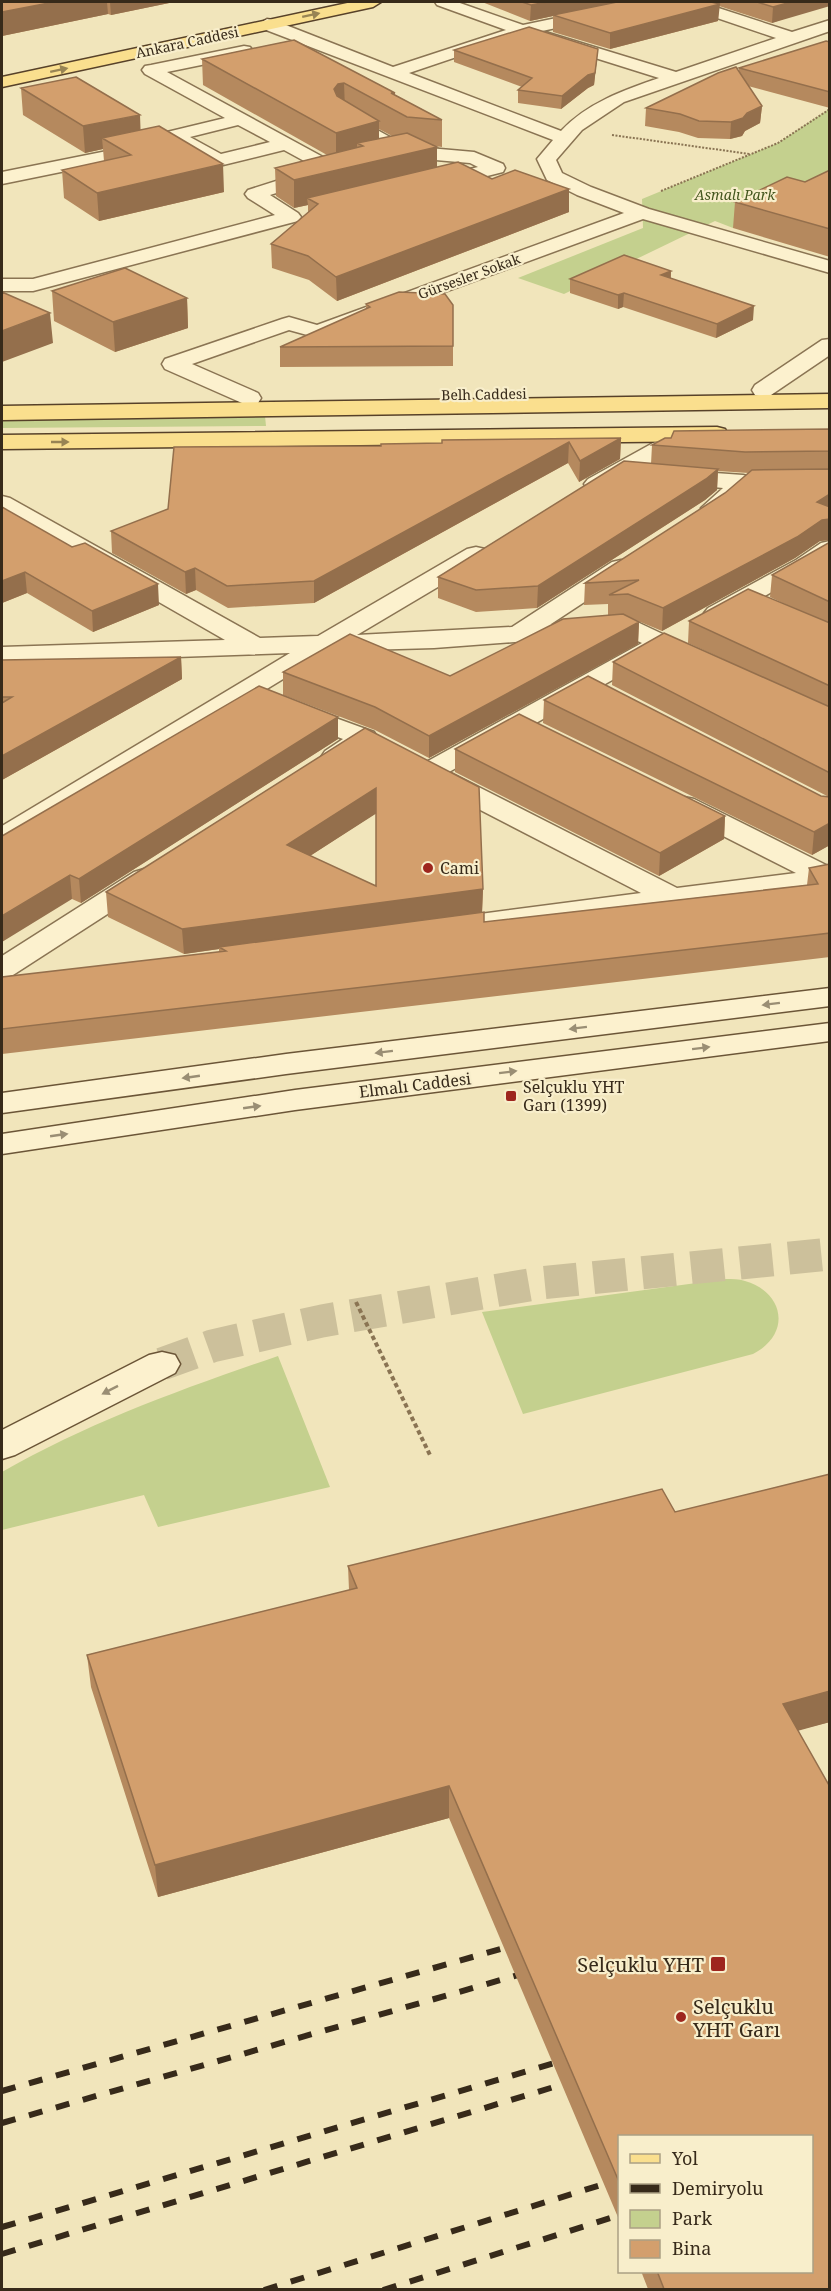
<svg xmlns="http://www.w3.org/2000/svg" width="831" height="2291" font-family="'Noto Serif',serif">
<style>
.green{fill:#c4d08e}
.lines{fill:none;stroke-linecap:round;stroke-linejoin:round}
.secondary-tunnel{stroke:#ccc09b;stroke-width:33;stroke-dasharray:33 16;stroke-linecap:butt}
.street-casing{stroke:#8a7453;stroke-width:3}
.secondary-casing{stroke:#6b5537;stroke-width:3}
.primary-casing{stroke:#574129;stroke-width:3}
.path-far1{stroke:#8a7453;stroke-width:2;stroke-dasharray:2 1.5;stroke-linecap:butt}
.path{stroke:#8a7453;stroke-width:4;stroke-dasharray:4.5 3;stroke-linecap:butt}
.street{fill:#fcf1ce;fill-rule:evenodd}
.secondary{fill:#fcf1ce;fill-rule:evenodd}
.primary{fill:#fadf8e;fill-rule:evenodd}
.rail{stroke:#372a1a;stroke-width:6;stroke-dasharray:14 14;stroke-linecap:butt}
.wall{fill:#b5895e;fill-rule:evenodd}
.shaded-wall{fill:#946f4c}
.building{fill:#d39f6d;stroke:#946f4c;stroke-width:1.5;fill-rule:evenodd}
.oneway{fill:#988454}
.oneway2{fill:#9a8e74}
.poi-dot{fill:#9e261e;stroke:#f8eecb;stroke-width:2}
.labels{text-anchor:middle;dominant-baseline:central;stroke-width:4.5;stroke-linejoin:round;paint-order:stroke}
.far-street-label{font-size:14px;fill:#372a1a;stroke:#f8eecb}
.far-park-label{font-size:14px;font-style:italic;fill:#44561e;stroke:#f8eecb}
.poi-label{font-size:16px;fill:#372a1a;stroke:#f8eecb;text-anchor:start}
.street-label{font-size:16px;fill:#372a1a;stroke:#f8eecb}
.near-poi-label{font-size:20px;fill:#372a1a;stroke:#f8eecb;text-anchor:end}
</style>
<rect width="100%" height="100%" fill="#f1e5bb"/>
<path class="green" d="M 829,109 L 829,181 L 733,228 L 715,221 L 564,294 L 518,278 L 643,228 L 642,199 L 778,143 Z
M 265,416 L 266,426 L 2,428 L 2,420 Z
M 726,1279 C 732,1279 739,1279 745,1281 C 784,1292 792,1334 753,1354 L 523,1414 L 482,1312 Z
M 278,1356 L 330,1487 L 158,1527 L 144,1495 L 2,1530 L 2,1472 C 90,1422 182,1389 278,1356 Z"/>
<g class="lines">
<path class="secondary-tunnel" d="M 162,1364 L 212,1346 L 322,1321 L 540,1283 L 830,1254"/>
<defs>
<path id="street" d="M 435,2 L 457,2 L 523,25 L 633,2 L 662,2 L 660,5 L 654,7 L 542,31 L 676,72 L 776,38 L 679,5 L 677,2 L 700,2 L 792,32 L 830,20 L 830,31 L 624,102 L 582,130 L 556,160 L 562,173 L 591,187 L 649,209 L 830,261 L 830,273 L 643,219 L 325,336 L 318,338 L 289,330 L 192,364 L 258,393 L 261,398 L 258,403 L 250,405 L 242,403 L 165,369 L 162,364 L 165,359 L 282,319 L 289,317 L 317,325 L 624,213 L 577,195 L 547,180 L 537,159 L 553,140 L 261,28 L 259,24 L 267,19 L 273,20 L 393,67 L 506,30 L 437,5 ZM 522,35 L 659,78 C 624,90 587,103 561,131 L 409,73 Z
M 244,46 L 250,47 L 253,51 L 250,55 L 167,72 L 334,163 L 385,149 L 339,121 L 336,117 L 339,113 L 345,112 L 406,146 L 474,152 L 503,164 L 505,168 L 503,172 L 436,189 L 429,187 L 426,183 L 429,179 L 478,167 L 470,163 L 401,157 L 332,175 L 326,173 L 324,178 L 270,195 L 298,213 L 301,217 L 298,221 L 33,291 L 2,291 L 2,279 L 33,279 L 275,215 L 248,198 L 245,194 L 248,190 L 317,168 L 284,150 L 219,166 L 167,140 L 164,136 L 167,132 L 225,118 L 145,74 L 142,70 L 145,66 L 151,65 ZM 238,125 L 270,142 L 221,154 L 190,137 Z
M 147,143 L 154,145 L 156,149 L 154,153 L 2,184 L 2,172 Z
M 830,339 L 830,355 L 771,395 L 763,397 L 755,395 L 752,390 L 755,385 L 822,340 Z
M 661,441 L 669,443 L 672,448 L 669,453 L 604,489 L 596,491 L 588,489 L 584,484 L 588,479 L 653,443 Z
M 673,470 L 743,475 L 751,477 L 755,482 C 744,497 723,518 705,513 L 701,508 L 723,488 L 665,482 L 661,477 L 665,472 Z
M 2,496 L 10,498 L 260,638 L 318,636 L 467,549 L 476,547 L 485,549 L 488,554 L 485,559 L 357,635 L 512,627 L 612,562 L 621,560 L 630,562 L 633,567 L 630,572 L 551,624 L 626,618 L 635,621 L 703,653 L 707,658 L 703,663 C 688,667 675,659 662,652 L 449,772 L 677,888 L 796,873 L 674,811 L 670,805 L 674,799 L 684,797 L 694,799 L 830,867 L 830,886 L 480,932 L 469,929 L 465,923 L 469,917 L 480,914 L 641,893 L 428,783 L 426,780 L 419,778 L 415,772 L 419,766 L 642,643 L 622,634 L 434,648 L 329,651 L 12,844 L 2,846 L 2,826 L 290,653 L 2,663 L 2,647 L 225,640 L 2,512 Z
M 830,541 L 830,559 L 726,618 L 717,621 L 708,618 L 704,613 L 708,608 L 796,560 L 821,543 Z
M 297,704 L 374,732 L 378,738 C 367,753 343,767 325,763 L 321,757 L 325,751 L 343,739 L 288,718 L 284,712 L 288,706 Z
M 144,869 L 154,872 L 159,878 L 154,884 L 13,975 L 2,978 L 2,956 L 134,872 Z"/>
<path id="secondary" d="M 830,988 L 830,1006 L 286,1074 L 2,1113 L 2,1093 L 286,1054 Z
M 830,1023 L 830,1041 L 295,1110 L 2,1154 L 2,1134 L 295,1090 Z
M 162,1352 L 175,1355 L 180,1364 L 175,1373 L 15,1455 L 2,1459 L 2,1430 L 149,1355 Z"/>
<path id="primary" d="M 352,2 L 381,2 L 373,7 L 2,87 L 2,77 Z
M 830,394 L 830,408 L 2,420 L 2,406 Z
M 717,427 L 725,429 L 728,434 L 725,439 L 717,441 L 2,449 L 2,435 Z"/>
</defs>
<use href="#street" class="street-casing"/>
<use href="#secondary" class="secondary-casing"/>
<use href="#primary" class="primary-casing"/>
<path class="path-far1" d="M 612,135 L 750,154
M 661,191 L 778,143 L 830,109"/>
<path class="path" d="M 356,1302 L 430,1455"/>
<use href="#street" class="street"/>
<use href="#secondary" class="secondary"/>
<use href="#primary" class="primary"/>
<path class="rail" d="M 2,2091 L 518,1944
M 2,2123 L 532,1971
M 2,2227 L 568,2059
M 2,2254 L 577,2080
M 264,2290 L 620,2179
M 383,2290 L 620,2215"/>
</g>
<path class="wall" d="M 2,2 L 174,2 L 111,15 L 108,14 L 2,36 Z
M 482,2 L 830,2 L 772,23 L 719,6 L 718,21 L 610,49 L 553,32 L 553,16 L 530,21 Z
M 294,40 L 395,93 L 395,95 L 442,120 L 442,147 L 435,146 L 437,167 L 492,179 L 569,189 L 569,212 L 337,301 L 309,280 L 272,268 L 271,244 L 308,213 L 308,205 L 294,208 L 276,196 L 275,168 L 327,155 L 203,85 L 202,59 ZM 379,129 L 392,136 L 379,139 Z
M 830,42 L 830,108 L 748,86 L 762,106 L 760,123 L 745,131 L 742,136 L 730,139 L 698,138 L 679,132 L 645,126 L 646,108 L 739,72 L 739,68 Z
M 598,49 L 594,85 L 588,88 L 561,109 L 518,103 L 518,90 L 522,87 L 454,62 L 454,50 Z
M 21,88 L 141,130 L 224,192 L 99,221 L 64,198 L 62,170 L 104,161 L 103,149 L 85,153 L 23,115 Z
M 830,170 L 830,257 L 733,228 L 735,202 L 805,182 Z
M 671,271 L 671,278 L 753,320 L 716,338 L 623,307 L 618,309 L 570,293 L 570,279 Z
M 52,291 L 187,298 L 188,328 L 115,352 L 54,321 Z
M 366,304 L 453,305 L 453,366 L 280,367 L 280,347 L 366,309 Z
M 830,429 L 830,540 L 820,541 L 795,558 L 662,631 L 626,616 L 639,622 L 638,644 L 429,758 L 375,730 L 283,695 L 283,672 L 450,676 L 608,615 L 608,604 L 584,605 L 585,583 L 725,493 L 749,473 L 718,471 L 717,490 L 705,500 L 537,608 L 476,612 L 438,598 L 438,577 L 651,464 L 652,445 Z
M 621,438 L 620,459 L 579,482 L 568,463 L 314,603 L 228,608 L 196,590 L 186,594 L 112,553 L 111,531 L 381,446 L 442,443 Z
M 2,507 L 159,605 L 93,632 L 27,593 L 2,603 Z
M 830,542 L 830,845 L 812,855 L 543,723 L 544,700 L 821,796 L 829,797 L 612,685 L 613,662 L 723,659 L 688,643 L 689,621 L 791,607 L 770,597 L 772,575 Z
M 181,657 L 182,679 L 2,780 L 2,660 Z
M 338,717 L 338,739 L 81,903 L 72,899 L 2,836 Z
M 365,728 L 483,889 L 482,912 L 484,922 L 807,885 L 809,868 L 830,864 L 830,957 L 2,1054 L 2,977 L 219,952 L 219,949 L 184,954 L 108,917 L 106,892 ZM 376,813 L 376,886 L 310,856 Z
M 455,749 L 725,816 L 724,839 L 659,876 L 455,772 Z
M 830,1474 L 830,1722 L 798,1730 L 830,2289 L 648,2289 L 641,2271 L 812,2271 L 620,2136 L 620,2222 L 449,1818 L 158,1897 L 91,1687 L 87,1655 L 349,1590 L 348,1566 L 675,1512 Z"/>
<path class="shaded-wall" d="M 54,2 L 107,2 L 108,14 L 2,36 L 2,12 Z
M 110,2 L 174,2 L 111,15 Z
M 547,2 L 624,2 L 553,15 L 553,16 L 530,21 L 531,5 Z
M 791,2 L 830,2 L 830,6 L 772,23 L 773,7 Z
M 720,4 L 718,21 L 610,49 L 610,33 Z
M 598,49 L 594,85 L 588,88 L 561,109 L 562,96 Z
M 344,83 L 345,110 L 334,89 L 338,84 Z
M 762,106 L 760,123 L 745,131 L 742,136 L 730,139 L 731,122 Z
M 140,115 L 141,142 L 102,138 L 103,149 L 85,153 L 83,126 Z
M 379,121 L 379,148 L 363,146 L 357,143 L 357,154 L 336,160 L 336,133 Z
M 437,147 L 437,174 L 307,198 L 308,205 L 294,208 L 294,180 Z
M 223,164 L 224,192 L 99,221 L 97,193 Z
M 569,189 L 569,212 L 337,301 L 336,277 Z
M 671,271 L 670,285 L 661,275 Z
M 624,293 L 623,307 L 618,309 L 618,295 Z
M 187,298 L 188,328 L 115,352 L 113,322 Z
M 754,306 L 753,320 L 716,338 L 717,324 Z
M 50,313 L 53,343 L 2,362 L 2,331 Z
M 621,438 L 620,459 L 579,482 L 580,461 Z
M 569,442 L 568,463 L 314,603 L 314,581 Z
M 718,469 L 717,490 L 705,500 L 537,608 L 538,586 Z
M 830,494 L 830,514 L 817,502 Z
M 830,519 L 830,540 L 820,541 L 795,558 L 662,631 L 663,608 L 822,520 Z
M 195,568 L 196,590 L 186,594 L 185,572 Z
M 25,572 L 27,593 L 2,603 L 2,581 Z
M 158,584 L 159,605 L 93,632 L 92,611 Z
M 639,622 L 638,644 L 429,758 L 429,736 Z
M 181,657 L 182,679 L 2,780 L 2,756 Z
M 338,717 L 338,739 L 81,903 L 79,879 Z
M 376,788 L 377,813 L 288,870 L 287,845 Z
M 725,816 L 724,839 L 659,876 L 660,853 Z
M 830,823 L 830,845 L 812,855 L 814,832 Z
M 70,875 L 72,899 L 2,942 L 2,916 Z
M 483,889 L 482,913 L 219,947 L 219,949 L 184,954 L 182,929 Z
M 830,1691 L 830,1722 L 779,1736 L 783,1704 Z
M 449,1786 L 449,1818 L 158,1897 L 155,1865 Z"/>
<path class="building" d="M 2,2 L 54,2 L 2,12 Z
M 522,2 L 547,2 L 531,5 Z
M 617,2 L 711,2 L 720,4 L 610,33 L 553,15 Z
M 757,2 L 791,2 L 773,7 Z
M 529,27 L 598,49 L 595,73 L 588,75 L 562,96 L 518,90 L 532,78 L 454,50 Z
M 294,40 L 395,93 L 391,93 L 442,120 L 407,117 L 344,83 L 338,84 L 334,89 L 337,96 L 379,121 L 336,133 L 202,59 Z
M 826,41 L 830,42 L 830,92 L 739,68 Z
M 736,67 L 762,106 L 747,113 L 743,118 L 731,122 L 699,121 L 680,114 L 646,108 L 718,73 Z
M 76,77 L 140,115 L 83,126 L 21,88 Z
M 159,126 L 223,164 L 97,193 L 62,170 L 131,155 L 102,138 Z
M 407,133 L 437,147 L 294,180 L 275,168 L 363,146 L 357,143 Z
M 458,162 L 492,179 L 515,170 L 569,189 L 336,277 L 308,256 L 271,244 L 318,204 L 307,198 Z
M 830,170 L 830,229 L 735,202 L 787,177 L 805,182 Z
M 624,255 L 671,271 L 661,275 L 754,306 L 717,324 L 624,293 L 618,295 L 570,279 Z
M 125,268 L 187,298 L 113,322 L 52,291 Z
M 2,292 L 50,313 L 2,331 Z
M 399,292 L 445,294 L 453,305 L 453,346 L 280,347 L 370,307 L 366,304 Z
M 830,429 L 830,451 L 745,452 L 652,445 L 665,438 L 671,438 L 674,431 Z
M 621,438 L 580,461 L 569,442 L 314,581 L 227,586 L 195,568 L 185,572 L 111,531 L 168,509 L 174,447 L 381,446 L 381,444 L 442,443 L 442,440 Z
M 624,461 L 718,469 L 706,479 L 538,586 L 476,590 L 438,577 Z
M 830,469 L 830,494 L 817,502 L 830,507 L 830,519 L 822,520 L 797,537 L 663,608 L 628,594 L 609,595 L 639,580 L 585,583 L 725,493 L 752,470 Z
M 2,507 L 72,547 L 85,543 L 158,584 L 92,611 L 25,572 L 2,581 Z
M 830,542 L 830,602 L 772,575 Z
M 748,589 L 830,623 L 830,686 L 689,621 Z
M 623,614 L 639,622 L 429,736 L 375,707 L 283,672 L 350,634 L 450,676 L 563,619 Z
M 664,633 L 830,707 L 830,773 L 613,662 Z
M 181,657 L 2,756 L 2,703 L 12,697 L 2,697 L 2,660 Z
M 588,676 L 821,796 L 830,797 L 830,823 L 814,832 L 544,700 Z
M 259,686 L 338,717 L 79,879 L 70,875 L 2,916 L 2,836 Z
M 519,714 L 725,816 L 660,853 L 455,749 Z
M 365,728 L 479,787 L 483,889 L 182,929 L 106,892 ZM 376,788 L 376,886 L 287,845 Z
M 830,864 L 830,933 L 2,1029 L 2,977 L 226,951 L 219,947 L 484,912 L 484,922 L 818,884 L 809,868 Z
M 830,1474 L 830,1691 L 783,1704 L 830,1787 L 830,2289 L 664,2289 L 657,2271 L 812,2271 L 812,2136 L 620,2136 L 620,2184 L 449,1786 L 155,1865 L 87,1655 L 357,1588 L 348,1566 L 662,1489 L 675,1512 Z"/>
<defs><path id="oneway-solid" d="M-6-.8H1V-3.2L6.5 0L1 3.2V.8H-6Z" transform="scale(1.5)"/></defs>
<g class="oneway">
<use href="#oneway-solid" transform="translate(311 15) rotate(-12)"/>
<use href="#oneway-solid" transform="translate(59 70) rotate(-12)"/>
<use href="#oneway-solid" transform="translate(60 442)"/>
</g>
<g class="oneway2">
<use href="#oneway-solid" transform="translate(771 1004) rotate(173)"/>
<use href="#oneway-solid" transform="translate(578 1028) rotate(173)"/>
<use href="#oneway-solid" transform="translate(701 1048) rotate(-7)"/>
<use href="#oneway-solid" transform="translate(384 1052) rotate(173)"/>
<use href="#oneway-solid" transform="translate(508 1072) rotate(-7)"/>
<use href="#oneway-solid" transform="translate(191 1077) rotate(172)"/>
<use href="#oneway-solid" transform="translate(252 1107) rotate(-8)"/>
<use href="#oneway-solid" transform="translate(59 1135) rotate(-8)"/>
<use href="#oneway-solid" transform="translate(110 1390) rotate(153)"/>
</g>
<g class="poi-dot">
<circle cx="428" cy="868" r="6"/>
<rect x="505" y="1090" width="12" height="12" rx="3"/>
<rect x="710" y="1956" width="16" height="16" rx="3"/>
<circle cx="681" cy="2017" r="6"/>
</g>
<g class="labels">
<g class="far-street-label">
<text transform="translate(187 42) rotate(-12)">Ankara Caddesi</text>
<text transform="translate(469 276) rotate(-20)">Gürsesler Sokak</text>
<text transform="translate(484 394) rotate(-1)">Belh Caddesi</text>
</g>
<g class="far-park-label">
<text x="735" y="194">Asmalı Park</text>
</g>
<g class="poi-label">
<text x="440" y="868">Cami</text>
<text x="523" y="1087">Selçuklu YHT<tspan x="523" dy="18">Garı (1399)</tspan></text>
</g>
<g class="street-label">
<text transform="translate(415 1085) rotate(-7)">Elmalı Caddesi</text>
</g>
<g class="near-poi-label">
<text x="704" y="1964">Selçuklu YHT</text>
<text x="693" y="2006" text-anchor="start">Selçuklu<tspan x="693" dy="23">YHT Garı</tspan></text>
</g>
</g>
<rect width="831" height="2291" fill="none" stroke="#372a1a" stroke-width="6"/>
<rect x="618" y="2135" width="195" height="138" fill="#f8eecb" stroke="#aba084" stroke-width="1.5"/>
<rect x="630" y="2154" width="30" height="9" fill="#fadf8e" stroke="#aba084" stroke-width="1.5"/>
<text x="672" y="2165" font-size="18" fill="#372a1a">Yol</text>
<rect x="630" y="2184" width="30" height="9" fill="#372a1a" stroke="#aba084" stroke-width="1.5"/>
<text x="672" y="2195" font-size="18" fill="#372a1a">Demiryolu</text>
<rect x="630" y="2210" width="30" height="18" fill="#c4d08e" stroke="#aba084" stroke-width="1.5"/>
<text x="672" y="2225" font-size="18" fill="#372a1a">Park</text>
<rect x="630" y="2240" width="30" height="18" fill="#d39f6d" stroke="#aba084" stroke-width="1.5"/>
<text x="672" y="2255" font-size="18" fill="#372a1a">Bina</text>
</svg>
